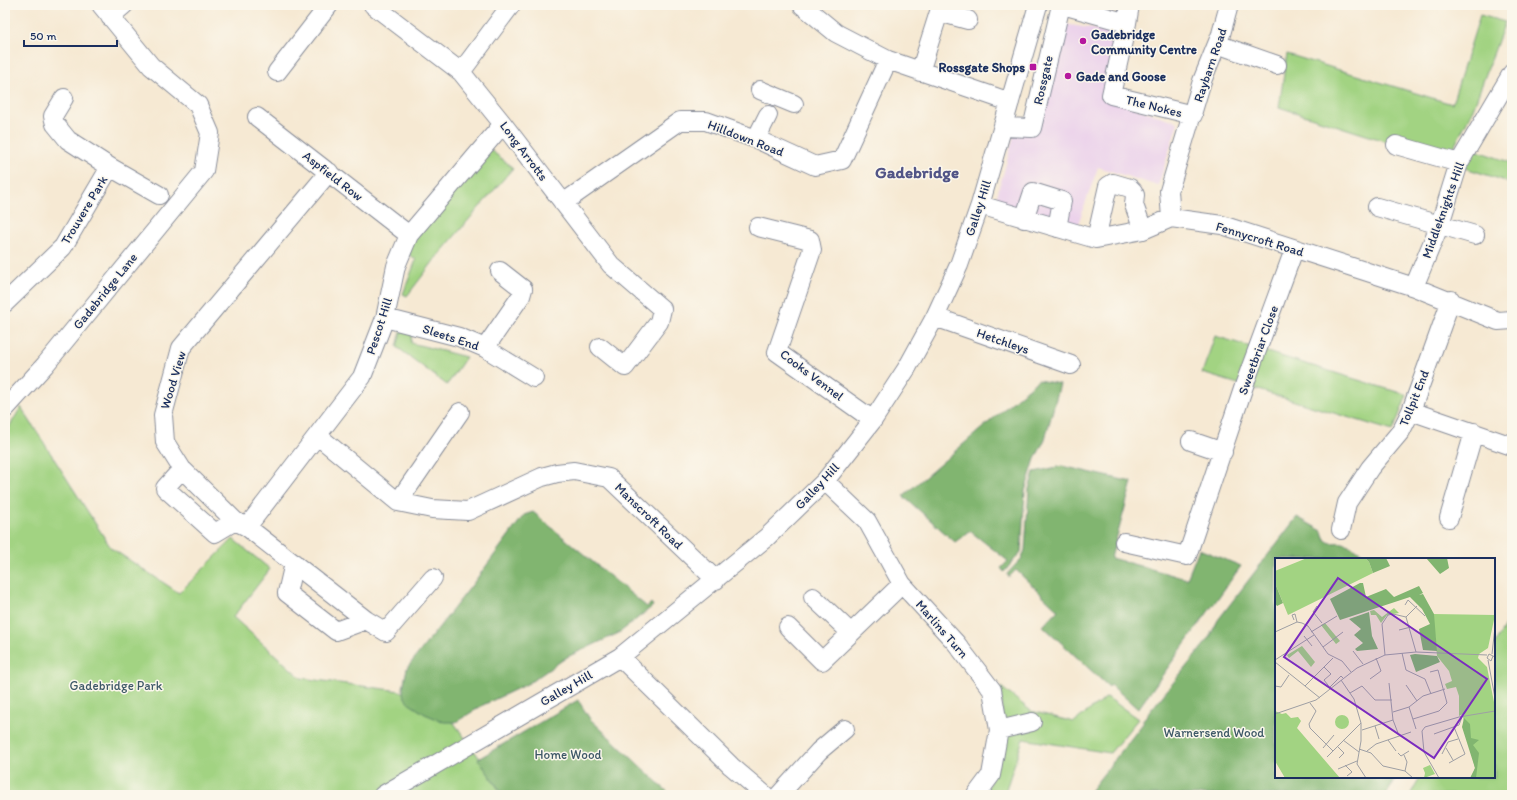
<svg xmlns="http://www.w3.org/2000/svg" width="1517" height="800" font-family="Itim,sans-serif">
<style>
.built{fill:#ebd1eb}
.green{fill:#a2d382;stroke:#5e8170}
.forest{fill:#81b570;stroke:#4e7267}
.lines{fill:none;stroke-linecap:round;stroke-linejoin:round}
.minor-casing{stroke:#888c98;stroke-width:20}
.minor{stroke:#fff;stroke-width:18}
.poi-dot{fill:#b5179e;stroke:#fbf7ec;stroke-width:1.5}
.labels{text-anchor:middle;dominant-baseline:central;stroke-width:3;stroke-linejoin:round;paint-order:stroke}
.poi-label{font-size:13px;font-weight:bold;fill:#1b2f5e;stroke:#fbf7ec;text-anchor:start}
.street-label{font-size:13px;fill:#1b2f5e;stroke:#fbf7ec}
.park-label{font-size:13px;fill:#3d5867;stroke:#fbf7ec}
.district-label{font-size:17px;font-weight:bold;fill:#525587;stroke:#fbf7ec}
.inset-road{fill:none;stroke:#9e9fa4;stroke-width:1}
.view{fill:#7b2cbf;fill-opacity:0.15;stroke:#7b2cbf;stroke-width:2}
.inset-edge{fill:none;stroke:#1b2f5e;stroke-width:2}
</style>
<rect width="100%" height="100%" fill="#fbf7ec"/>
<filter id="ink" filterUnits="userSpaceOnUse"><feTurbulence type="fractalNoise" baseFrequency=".025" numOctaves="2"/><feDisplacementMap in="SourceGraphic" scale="8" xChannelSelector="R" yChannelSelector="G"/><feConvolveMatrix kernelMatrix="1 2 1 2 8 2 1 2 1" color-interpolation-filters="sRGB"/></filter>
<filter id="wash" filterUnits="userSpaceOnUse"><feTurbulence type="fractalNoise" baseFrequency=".012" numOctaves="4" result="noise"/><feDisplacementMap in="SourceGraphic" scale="16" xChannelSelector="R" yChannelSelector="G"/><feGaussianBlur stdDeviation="0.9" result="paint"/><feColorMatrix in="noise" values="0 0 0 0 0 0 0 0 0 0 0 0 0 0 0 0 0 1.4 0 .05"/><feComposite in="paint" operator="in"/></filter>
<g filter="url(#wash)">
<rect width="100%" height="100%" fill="#f6e9d3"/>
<path class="built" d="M 1065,24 L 1117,33 L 1104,98 L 1178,122 L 1158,186 L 1098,167 L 1076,230 L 995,203 L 1019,118 L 1037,123 Z"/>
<path class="green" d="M 1480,15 L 1505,22 L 1473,109 L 1447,161 L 1279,107 L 1287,54 L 1452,104 Z
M 487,147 L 513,168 L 436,258 L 407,296 L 403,294 L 416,260 L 407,253 L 423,224 Z
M 1472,149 L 1512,163 L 1512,183 L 1462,167 Z
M 401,331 L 412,333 L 411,343 L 466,357 L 447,385 L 397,347 Z
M 1215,336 L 1407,395 L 1393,431 L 1202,373 Z
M 21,407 L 111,548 L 179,593 L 233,539 L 270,569 L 233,617 L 301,678 L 400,691 L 454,723 L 478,756 L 502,795 L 5,795 L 5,434 Z
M 1512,613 L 1512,795 L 1410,795 L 1420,777 L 1494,777 L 1494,645 Z
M 1001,687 L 1031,711 L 1074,722 L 1107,697 L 1138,719 L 1110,753 L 1023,739 L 1004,795 L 985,795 L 1003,747 Z"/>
<path class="forest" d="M 1038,380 L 1060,384 L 1045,439 L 1035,459 L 1025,491 L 1021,552 L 1004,572 L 1001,568 L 1008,561 L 970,531 L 955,542 L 903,496 Z
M 1062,466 L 1132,482 L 1111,558 L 1187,579 L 1199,549 L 1241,566 L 1138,709 L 1111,685 L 1109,687 L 1043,626 L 1058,610 L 1016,570 L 1009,577 L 1007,574 L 1022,558 L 1025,550 L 1029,489 L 1034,472 Z
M 533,512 L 647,607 L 651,603 L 653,606 L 619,633 L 567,657 L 529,683 L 483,705 L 456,722 L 444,722 L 425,714 L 408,703 L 403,694 L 403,688 L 407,668 L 472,585 L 524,515 Z
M 1297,517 L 1322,531 C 1326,548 1334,541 1343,543 C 1352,545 1363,554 1371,559 L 1276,559 L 1276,777 L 1397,777 L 1386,795 L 1087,795 L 1144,722 L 1142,721 L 1208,640 L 1218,620 Z
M 578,700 L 590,719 L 671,795 L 503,795 L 478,759 Z"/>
</g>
<g filter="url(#ink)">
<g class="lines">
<defs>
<path id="minor" d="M 373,5 L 461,72 L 503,124 L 611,265 L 662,309 L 659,322 L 625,367 L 600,347
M 802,5 L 836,33 L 888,60 L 1010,102
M 1063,5 L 1127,23 L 1111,95 L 1193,115
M 110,17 L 124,5
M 1127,23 L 1130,5
M 1217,44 L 1277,65
M 277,72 L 329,5
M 461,72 L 511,5
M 920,72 L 939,12 L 968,20
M 760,90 L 794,104
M 64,98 L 53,116 L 55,124 L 68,140 L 110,167 L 159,195
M 257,117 L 409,235
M 1003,127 L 1032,128 L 1061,5
M 756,139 L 768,115
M 1396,145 L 1459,163
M 329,172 L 181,348 L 163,415 L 165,442 L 182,469 L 235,521 L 247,527 L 366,620 L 386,632 L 433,578
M 563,203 L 680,121 L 706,121 L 756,139 L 815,166 L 842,160 L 888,60
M 980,205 L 1096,239 L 1143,230 L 1171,218 L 1222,225 L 1414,287 L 1498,321 L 1512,320
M 1377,207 L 1475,235
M 1171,218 L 1169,191 L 1202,81 L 1221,34 L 1229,5
M 1024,219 L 1033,192 L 1062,201 L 1057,228
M 758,227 L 810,240 L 812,250 L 777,352 L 873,420
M 1096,239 L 1108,186 L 1113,183 L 1130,188 L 1133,191 L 1135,195 L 1134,205 L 1143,230
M 1414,287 L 1440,224 L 1459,163 L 1512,73
M 5,303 L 63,247 L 110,167
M 935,317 L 1071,365
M 385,318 L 459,337 L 485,348 L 534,378
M 485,348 L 521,296 L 523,289 L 500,271
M 5,409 L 45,365 L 204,171 L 210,133 L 198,105 L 151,66 L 101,5
M 1411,411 L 1512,446
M 318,436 L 398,502 L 432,509 L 468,511 L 542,477 L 557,473 L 574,471 L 609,478 L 716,580
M 1191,441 L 1223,452
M 182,469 L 165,488 L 215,533 L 235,521
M 825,481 L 867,521 L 902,584 L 956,643 L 992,690 L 999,730 L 991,775 L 976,795
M 398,502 L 460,412
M 1449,518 L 1474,432
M 247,527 L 362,377 L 385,318 L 396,266 L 409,235 L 503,124
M 1341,530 L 1347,503 L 1370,468 L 1401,431 L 1411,411 L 1451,300
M 1124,542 L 1187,556 L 1245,383 L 1294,250
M 294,563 L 287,593 L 336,631 L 366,620
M 813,597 L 851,633
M 788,627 L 822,661 L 902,584
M 620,657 L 731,766 L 765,795
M 999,730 L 1032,722
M 383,795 L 620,657 L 767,537 L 825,481 L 873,420 L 907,368 L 935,317 L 959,265 L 980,205 L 1038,5
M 779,795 L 819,751 L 845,729"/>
</defs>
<use href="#minor" class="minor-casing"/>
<use href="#minor" class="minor"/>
</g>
</g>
<g class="poi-dot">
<circle cx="1083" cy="41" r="4"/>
<rect x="1029" y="63" width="8" height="8" rx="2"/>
<circle cx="1068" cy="76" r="4"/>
</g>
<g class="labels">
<g class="poi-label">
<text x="1091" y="34">Gadebridge<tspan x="1091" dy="15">Community Centre</tspan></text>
<text x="1025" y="67" text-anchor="end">Rossgate Shops</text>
<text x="1076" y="76">Gade and Goose</text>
</g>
<g class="street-label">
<text transform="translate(1210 65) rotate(-71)">Raybarn Road</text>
<text transform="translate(1043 80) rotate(-77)">Rossgate</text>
<text transform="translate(1154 106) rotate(14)">The Nokes</text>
<text transform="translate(746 138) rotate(21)">Hilldown Road</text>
<text transform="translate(524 151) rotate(53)">Long Arrotts</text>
<text transform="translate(333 176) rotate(38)">Aspfield Row</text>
<text transform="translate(978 208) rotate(-72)">Galley Hill</text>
<text transform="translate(84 210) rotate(-59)">Trouvere Park</text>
<text transform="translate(1443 210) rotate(-70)">Middleknights Hill</text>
<text transform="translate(1260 239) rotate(17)">Fennycroft Road</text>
<text transform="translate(105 291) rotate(-51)">Gadebridge Lane</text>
<text transform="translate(379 326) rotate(-72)">Pescot Hill</text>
<text transform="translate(451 337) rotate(18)">Sleets End</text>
<text transform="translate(1003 341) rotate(19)">Hetchleys</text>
<text transform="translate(1258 350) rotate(-70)">Sweetbriar Close</text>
<text transform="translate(812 375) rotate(37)">Cooks Vennel</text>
<text transform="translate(173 380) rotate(-73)">Wood View</text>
<text transform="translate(1414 398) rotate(-68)">Tollpit End</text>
<text transform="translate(817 486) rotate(-47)">Galley Hill</text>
<text transform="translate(649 516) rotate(44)">Manscroft Road</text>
<text transform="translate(942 629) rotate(49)">Marlins Turn</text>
<text transform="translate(566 688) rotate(-30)">Galley Hill</text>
</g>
<g class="park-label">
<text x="116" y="685">Gadebridge Park</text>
<text x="1214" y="732">Warnersend Wood</text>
<text x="568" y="754">Home Wood</text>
</g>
<g class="district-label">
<text x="917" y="172">Gadebridge</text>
</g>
</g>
<g transform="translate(1275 558)">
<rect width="220" height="220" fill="#f6e9d3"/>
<path d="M 32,0 L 90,0 L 94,4 L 98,15 L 13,57 L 0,25 L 0,13 ZM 119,50 L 124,55 L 112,57 L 106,65 L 101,57 L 96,57 L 95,53 L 99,52 L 107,59 ZM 158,56 L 220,57 L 213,90 L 204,96 L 203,100 L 212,109 L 220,149 L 220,220 L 197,220 L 200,210 L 188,159 L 190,155 L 184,158 L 184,138 L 181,129 L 172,131 L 170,126 L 177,123 L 174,113 L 162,98 ZM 50,65 L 65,83 L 61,86 L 46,67 ZM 27,88 L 40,104 L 36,109 L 23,93 L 14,100 L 12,97 ZM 0,153 L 7,156 L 11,155 L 16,160 L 23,159 L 26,163 L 22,170 L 65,220 L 10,220 L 0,203 ZM60 164a7 7 0 1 1 14 0a7 7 0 1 1-14 0ZM 155,207 L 160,216 L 149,220 L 150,215 L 148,210 Z" fill="#a2d382"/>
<path d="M 90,0 L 111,0 L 115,8 L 98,15 L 94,4 ZM 151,0 L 172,0 L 174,10 L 165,16 ZM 0,25 L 8,45 L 2,48 L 0,45 ZM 85,25 L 88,25 L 91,39 L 111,31 L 119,39 L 144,28 L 148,35 L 144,37 L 148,36 L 159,56 L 162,93 L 148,92 L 144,71 L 155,66 L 147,51 L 135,39 L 65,62 L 55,41 ZM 94,54 L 97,78 L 103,91 L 82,93 L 80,91 L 88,85 L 79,77 L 86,71 L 74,61 ZM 135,97 L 140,96 L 162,98 L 165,104 L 141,114 ZM 189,160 L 195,166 L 196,180 L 204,182 L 198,187 L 204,195 L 201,220 L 195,220 L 200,210 L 187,169 Z" fill="#81b570"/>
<path class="inset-road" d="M 130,47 L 133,42 L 150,58M 42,48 L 38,54 L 47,65M 131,59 L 142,48M 19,62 L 17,57 L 20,56 L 22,64M 124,72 L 136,69M 0,74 L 22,64 L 27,65 L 33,68 L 53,96 L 67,103 L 76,114M 36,74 L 62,58M 29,78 L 37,88M 48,89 L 68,74M 78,93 L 88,106M 127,95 L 131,112 L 150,121 L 156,136M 217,96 L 220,69M 110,97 L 107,66 L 113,57 L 118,56 L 131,59 L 141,94M 218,98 L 216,103 L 212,100 L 214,96 L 220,99M 0,102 L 39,77M 213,102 L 220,140M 0,104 L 45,140M 49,109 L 56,116 L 49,122 L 56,131M 95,121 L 106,113 L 101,100M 66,122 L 79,141 L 86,165 L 86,183 L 82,206 L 91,220M 114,125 L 118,162 L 123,175M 131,127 L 142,143M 0,128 L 6,129 L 14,117M 30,128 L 58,100M 55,129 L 66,118 L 68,120M 75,135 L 87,128 L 100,142 L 117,142M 35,145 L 41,153 L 34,166 L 35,170 L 58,193M 134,149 L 141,171M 118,154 L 134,149 L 148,138 L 170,131M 0,156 L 41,142 L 82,110 L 110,97 L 141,94 L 212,97M 138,161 L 164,153 L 172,145 L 163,112 L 155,114M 100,168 L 104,181M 87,172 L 118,162M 159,176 L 184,167 L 187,159M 68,182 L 84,194M 113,182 L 121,193M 62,188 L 69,195 L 64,200M 48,190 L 59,177M 171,190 L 178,202M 84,191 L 96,195 L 108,208 L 130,213 L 138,220M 92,193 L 101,186 L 136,174M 123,195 L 126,198 L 134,193M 167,196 L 173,184 L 183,181M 129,197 L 132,204 L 130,213M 52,199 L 86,165M 174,205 L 190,196 L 179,169M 70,207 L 77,214 L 72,218M 63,211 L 82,203M 164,220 L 149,194 L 147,173 L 150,169 L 184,159 L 220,153"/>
<path class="view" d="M 63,20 L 212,121 L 159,200 L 9,99 Z"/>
<rect width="220" height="220" class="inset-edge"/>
</g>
<rect width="1517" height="800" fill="none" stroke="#fbf7ec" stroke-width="20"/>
<path d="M24 40v6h93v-6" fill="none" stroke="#1b2f5e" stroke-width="2"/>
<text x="30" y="40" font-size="12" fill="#1b2f5e" stroke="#fbf7ec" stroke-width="3" paint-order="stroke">50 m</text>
</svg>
